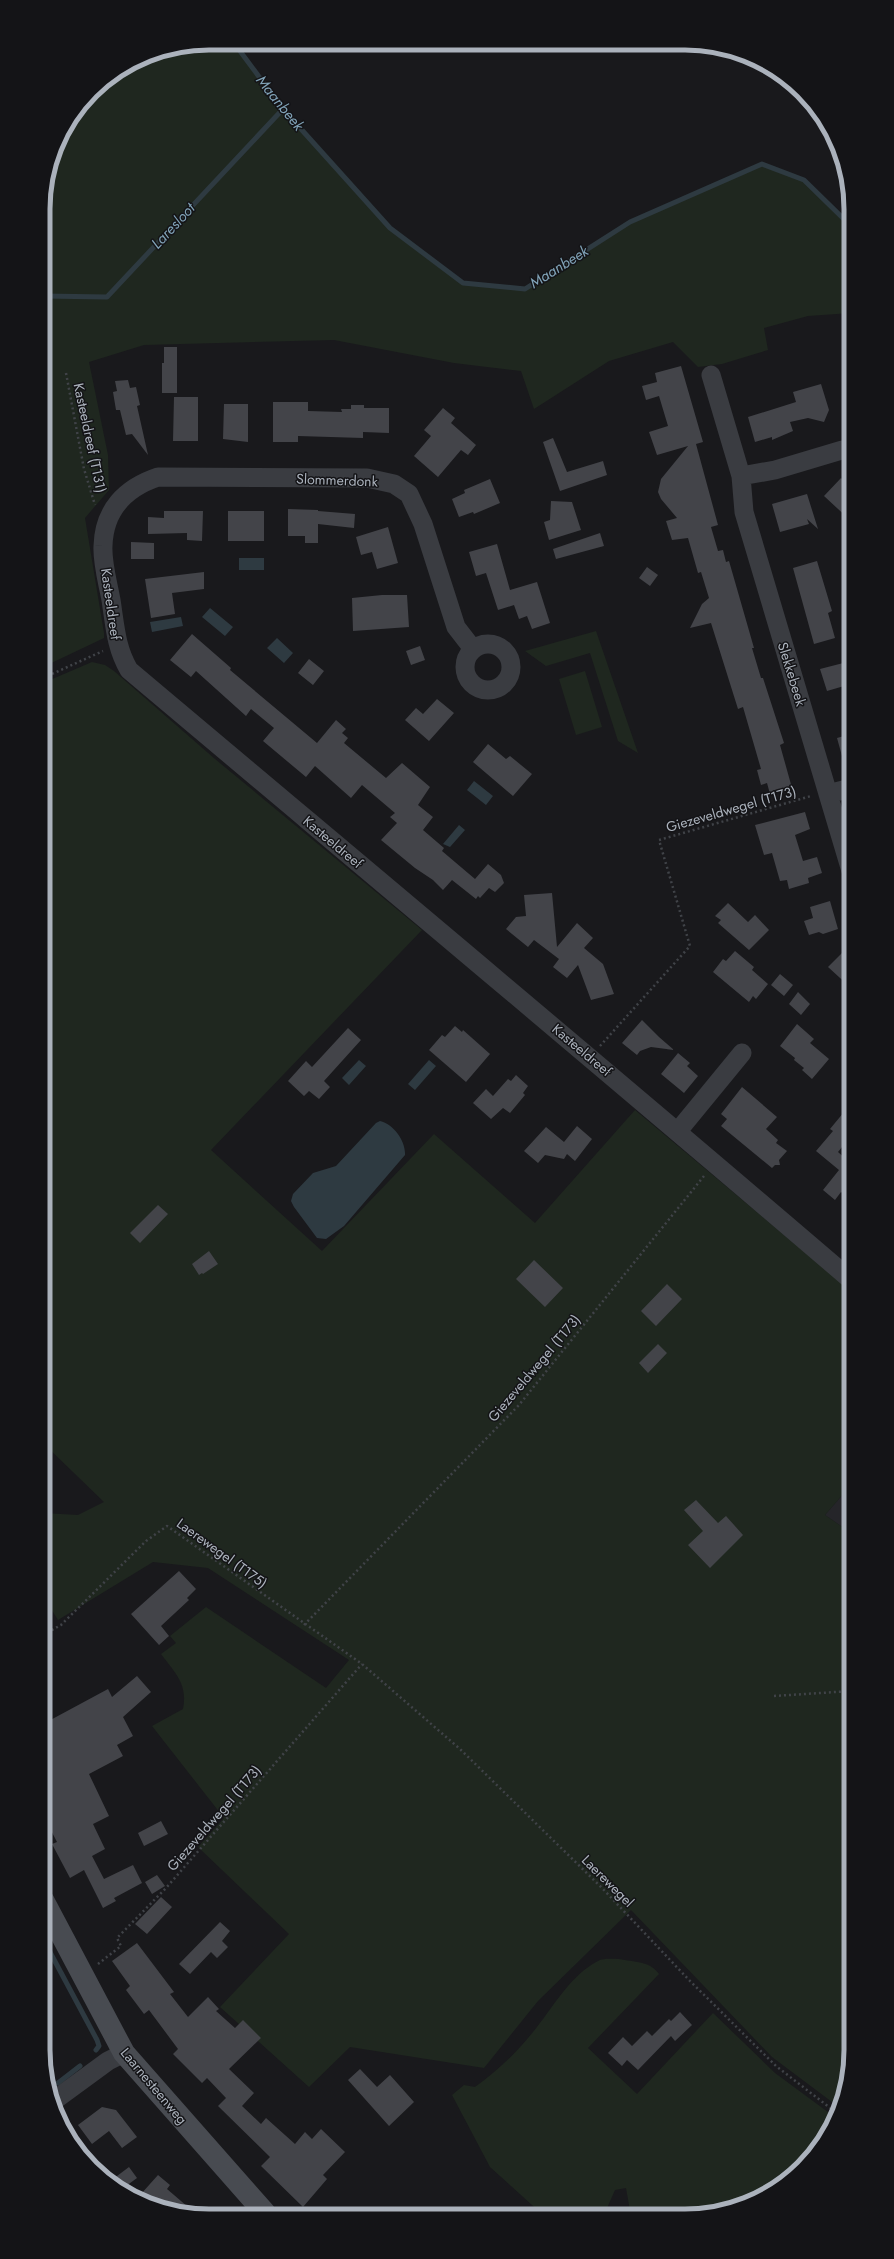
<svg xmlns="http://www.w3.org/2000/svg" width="894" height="2259" font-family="Jost,sans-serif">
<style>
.built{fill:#252529}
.green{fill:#1f271f}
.water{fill:#2e3a41}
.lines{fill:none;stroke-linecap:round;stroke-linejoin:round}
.stream{stroke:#2e3a41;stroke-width:5}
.building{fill:#434449}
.path{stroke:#404348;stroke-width:2.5;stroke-dasharray:2 3;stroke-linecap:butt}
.street{stroke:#3a3c41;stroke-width:19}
.secondary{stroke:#484b51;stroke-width:22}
.labels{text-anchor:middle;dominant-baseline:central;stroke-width:3;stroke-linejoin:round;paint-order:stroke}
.street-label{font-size:14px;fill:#abb2bc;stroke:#141417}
.water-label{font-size:15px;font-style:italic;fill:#81a3b8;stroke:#141417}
.rim{fill:none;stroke:#abb2bc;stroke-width:5}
</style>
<rect width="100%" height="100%" fill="#19191c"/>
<path class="built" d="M 851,1485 L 851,1533 L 825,1515 Z"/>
<path class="green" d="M 209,43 L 234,43 L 283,109 L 390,228 L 463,283 L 525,289 L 630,222 L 762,164 L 804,180 L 851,226 L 851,313 L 808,316 L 764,328 L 768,350 L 722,364 L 698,367 L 673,342 L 609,361 L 534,409 L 521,371 L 454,363 L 334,340 L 144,345 L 89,362 L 108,455 L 109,490 L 85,518 L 104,633 L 104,638 L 43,667 L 43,198 L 60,136 L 99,84 L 146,56 Z
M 596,631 L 638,753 L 618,741 L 590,653 L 546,666 L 525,651 Z
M 92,662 L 105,665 L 114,671 L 215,759 L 422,930 L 211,1150 L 322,1251 L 434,1134 L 535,1223 L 635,1110 L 851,1291 L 851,1485 L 825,1515 L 851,1533 L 851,2061 L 840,2108 L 772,2057 L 631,1910 L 538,2001 L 484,2068 L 350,2047 L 309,2087 L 220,2007 L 289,1934 L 198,1847 L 224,1818 L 152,1726 L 183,1709 C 188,1684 175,1673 161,1654 L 176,1643 L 170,1636 L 206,1607 L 326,1688 L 349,1660 L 208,1568 L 153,1562 L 58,1620 L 43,1596 L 43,1513 L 78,1515 L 104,1502 L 43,1443 L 43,683 Z
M 585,671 L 602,727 L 576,735 L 559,679 Z
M 619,1959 C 634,1962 650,1961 659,1974 L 588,2048 L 637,2094 L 713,2013 L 775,2073 L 836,2118 L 817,2151 L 777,2188 L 728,2210 L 685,2216 L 631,2216 L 626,2188 L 615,2190 L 604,2215 L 543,2215 L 490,2167 L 452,2095 L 464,2085 L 475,2087 C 499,2070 519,2050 537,2027 C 555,2004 571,1975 598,1961 C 603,1958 613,1959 619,1959 Z"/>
<path class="water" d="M 239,558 L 264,558 L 264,570 L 239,570 Z
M 210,608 L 233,627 L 225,636 L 202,617 Z
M 181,617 L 183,626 L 152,632 L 150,622 Z
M 277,638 L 293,653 L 284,663 L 267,648 Z
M 474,781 L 493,796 L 486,805 L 467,790 Z
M 459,825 L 465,830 L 450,847 L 443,844 Z
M 359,1060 L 366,1066 L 349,1085 L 342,1078 Z
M 429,1060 L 436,1066 L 415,1090 L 408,1084 Z
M 380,1121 C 394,1124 406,1142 405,1155 L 344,1226 L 326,1239 L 317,1238 L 294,1207 L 291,1201 L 293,1194 L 313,1173 L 336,1166 L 376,1123 Z"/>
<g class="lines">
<path class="stream" d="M 234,43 L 283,109 L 390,228 L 463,283 L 525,289 L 630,222 L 762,164 L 804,180 L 851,226
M 43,296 L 107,297 L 283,109
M 43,1939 L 97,2040 L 99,2046 L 96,2050
M 58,2083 L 80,2066"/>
</g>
<path class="building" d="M 164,347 L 177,347 L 177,393 L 162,393 L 162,363 L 164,363 Z
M 681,366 L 703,442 L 696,444 L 718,525 L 711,527 L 718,551 L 723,550 L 726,562 L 729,561 L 754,648 L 752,648 L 761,678 L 763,678 L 784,743 L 780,745 L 792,788 L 770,794 L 767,783 L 761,785 L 757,770 L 761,769 L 743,707 L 738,709 L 711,623 L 690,628 L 702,604 L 709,598 L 701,572 L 698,573 L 688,538 L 672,540 L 666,521 L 677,518 L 661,499 L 658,492 L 661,479 L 688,446 L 657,455 L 649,432 L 668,426 L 659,396 L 646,400 L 642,386 L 657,382 L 655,373 Z
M 128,380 L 130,388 L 136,387 L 140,405 L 137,406 L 148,455 L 132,434 L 126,435 L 120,410 L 116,410 L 113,392 L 117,391 L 115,381 Z
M 821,384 L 829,410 L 824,422 L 808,418 L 790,422 L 793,431 L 772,440 L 772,437 L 755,442 L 748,417 L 796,402 L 793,392 Z
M 174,397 L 198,397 L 198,441 L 173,441 Z
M 273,402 L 308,402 L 308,411 L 342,412 L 341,409 L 351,409 L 351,405 L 364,405 L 364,408 L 389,408 L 389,433 L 363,432 L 363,438 L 298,436 L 298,442 L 273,442 Z
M 224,404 L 248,404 L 248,442 L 223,439 Z
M 443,408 L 455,418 L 451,423 L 476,445 L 468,455 L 461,450 L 438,477 L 414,456 L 431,436 L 424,430 Z
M 553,438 L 567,472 L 603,461 L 607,475 L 560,491 L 543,442 Z
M 841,478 L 851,488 L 851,521 L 824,496 Z
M 490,479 L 500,503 L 474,514 L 473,512 L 459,517 L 452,499 L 465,493 L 464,490 Z
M 807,494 L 818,529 L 807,519 L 809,524 L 780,532 L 772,504 Z
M 551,501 L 572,502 L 581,530 L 549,540 L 544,522 L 550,520 Z
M 288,509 L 318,510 L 318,511 L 355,514 L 354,528 L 318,524 L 318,543 L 305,543 L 305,536 L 288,536 Z
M 164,511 L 203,511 L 202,541 L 187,540 L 187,533 L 148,534 L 148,517 L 164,518 Z
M 228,511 L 264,511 L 264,541 L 228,541 Z
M 388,527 L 398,563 L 377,569 L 372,552 L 361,555 L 356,537 Z
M 600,533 L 604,546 L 556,559 L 553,549 Z
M 131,542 L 154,543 L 154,559 L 131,559 Z
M 497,544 L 510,590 L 537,582 L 550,623 L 532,629 L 527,616 L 519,619 L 514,605 L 498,610 L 486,573 L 476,576 L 469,552 Z
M 817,561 L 832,611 L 828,613 L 835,638 L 814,644 L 793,568 Z
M 647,567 L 658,575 L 650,586 L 639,578 Z
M 204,572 L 204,589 L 172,593 L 175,614 L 151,618 L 145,579 Z
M 382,595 L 407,595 L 409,627 L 353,631 L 352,598 Z
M 192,634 L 231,668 L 230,670 L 317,743 L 336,720 L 346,729 L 342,733 L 348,738 L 344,743 L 386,778 L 402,763 L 430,787 L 418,805 L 433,817 L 423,830 L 444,848 L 442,851 L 475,879 L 488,864 L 501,875 L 504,883 L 495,892 L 489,888 L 480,898 L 478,896 L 476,899 L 452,880 L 443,890 L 433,880 L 415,868 L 381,840 L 397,823 L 390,817 L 395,813 L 362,785 L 351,798 L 315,766 L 306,777 L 263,741 L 274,728 L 251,709 L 246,716 L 196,671 L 191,677 L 170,660 Z
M 420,646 L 425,660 L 411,665 L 406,651 Z
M 309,659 L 324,671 L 313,685 L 298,673 Z
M 851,661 L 851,684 L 827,691 L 820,669 Z
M 437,699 L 454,713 L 429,741 L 405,720 L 416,708 L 423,714 Z
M 851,734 L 851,773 L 847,774 L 837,738 Z
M 488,744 L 506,759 L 510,756 L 532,774 L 513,796 L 473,762 Z
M 805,812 L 810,829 L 795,835 L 803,861 L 817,857 L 822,873 L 808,878 L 809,883 L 789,889 L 787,880 L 780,881 L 772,853 L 764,855 L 755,825 Z
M 552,893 L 557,947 L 577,923 L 593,938 L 584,948 L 603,964 L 614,994 L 591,1000 L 578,965 L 567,978 L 553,967 L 559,959 L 534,940 L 528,947 L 506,929 L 516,917 L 526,916 L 524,895 Z
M 830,901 L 838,929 L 823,934 L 819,932 L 809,935 L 804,921 L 813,918 L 810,907 Z
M 728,903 L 748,922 L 755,915 L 769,930 L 749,950 L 718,923 L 721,920 L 715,916 Z
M 851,944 L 851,988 L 828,967 Z
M 735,951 L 754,967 L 752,970 L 768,984 L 756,999 L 753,996 L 749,1002 L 713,972 L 723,959 L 726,961 Z
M 780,974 L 793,985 L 784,996 L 771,985 Z
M 798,992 L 810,1004 L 801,1015 L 789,1004 Z
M 642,1020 L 659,1037 L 674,1050 L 651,1047 L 640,1051 L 637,1055 L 622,1043 Z
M 797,1024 L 814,1039 L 810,1043 L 829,1059 L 812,1079 L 802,1070 L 804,1068 L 794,1060 L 795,1058 L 780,1046 Z
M 455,1026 L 462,1032 L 463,1030 L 490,1054 L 466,1082 L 429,1050 L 442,1035 L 445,1037 Z
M 348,1028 L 361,1040 L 324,1081 L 330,1087 L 319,1099 L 309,1091 L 304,1096 L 288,1081 L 306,1061 L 312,1067 Z
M 678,1053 L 690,1063 L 687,1066 L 698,1076 L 684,1093 L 661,1074 Z
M 516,1075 L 528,1086 L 523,1093 L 525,1095 L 510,1113 L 503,1108 L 491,1119 L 473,1103 L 486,1089 L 493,1096 L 508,1079 L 511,1081 Z
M 742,1087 L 777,1117 L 766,1129 L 778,1140 L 776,1143 L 787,1151 L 779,1160 L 780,1165 L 775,1165 L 772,1168 L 721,1126 L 727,1119 L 721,1114 Z
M 844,1112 L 851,1117 L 851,1136 L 838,1152 L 847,1160 L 851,1156 L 851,1200 L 841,1192 L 835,1200 L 823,1190 L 839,1170 L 816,1151 L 833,1131 L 830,1129 Z
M 577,1126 L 592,1139 L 575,1161 L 567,1154 L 564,1159 L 545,1155 L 538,1163 L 524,1151 L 546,1127 L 564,1142 Z
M 158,1205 L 168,1214 L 140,1243 L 130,1233 Z
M 209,1251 L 218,1264 L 203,1274 L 202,1273 L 199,1275 L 192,1264 Z
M 534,1260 L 563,1288 L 545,1307 L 516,1279 Z
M 667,1284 L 682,1299 L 656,1326 L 641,1311 Z
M 658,1344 L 667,1353 L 648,1373 L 639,1363 Z
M 696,1500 L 718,1523 L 726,1516 L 743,1535 L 710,1568 L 688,1545 L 703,1531 L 684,1510 Z
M 179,1571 L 196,1589 L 187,1598 L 189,1600 L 161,1626 L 169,1636 L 159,1645 L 131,1614 Z
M 137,1676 L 151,1692 L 123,1717 L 133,1736 L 117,1745 L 123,1756 L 89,1774 L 109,1816 L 93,1824 L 105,1849 L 92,1856 L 104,1879 L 133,1865 L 142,1883 L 114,1898 L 116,1901 L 103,1908 L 84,1870 L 70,1878 L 52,1844 L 57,1842 L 43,1815 L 43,1724 L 108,1689 L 112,1697 Z
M 161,1821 L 168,1834 L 144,1846 L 138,1833 Z
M 157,1875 L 165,1886 L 152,1894 L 145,1882 Z
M 161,1897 L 172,1907 L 147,1934 L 135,1924 Z
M 220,1922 L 230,1931 L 222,1941 L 228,1947 L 217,1958 L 211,1952 L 190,1974 L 179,1964 Z
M 137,1943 L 174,1992 L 170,1994 L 188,2017 L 208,1997 L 219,2009 L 216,2011 L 235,2028 L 243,2020 L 261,2038 L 229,2069 L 254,2093 L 242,2106 L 261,2124 L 266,2118 L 295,2144 L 305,2132 L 312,2139 L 321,2129 L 345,2152 L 323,2175 L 327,2179 L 303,2207 L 261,2166 L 270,2157 L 218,2106 L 226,2098 L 207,2078 L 202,2083 L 173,2054 L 178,2049 L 149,2010 L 144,2014 L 126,1990 L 130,1986 L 112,1961 Z
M 680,2012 L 692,2025 L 675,2041 L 671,2036 L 638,2070 L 627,2060 L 622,2066 L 608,2053 L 623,2037 L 632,2046 L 647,2031 L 652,2036 L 669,2019 L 671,2021 Z
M 360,2069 L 377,2087 L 390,2075 L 414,2102 L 389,2126 L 348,2080 Z
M 102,2107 L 116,2110 L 137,2137 L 122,2148 L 109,2131 L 92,2144 L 78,2125 Z
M 129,2167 L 137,2178 L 122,2189 L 113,2179 Z
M 158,2175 L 170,2185 L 167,2189 L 195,2213 L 177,2213 L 154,2205 L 141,2194 Z"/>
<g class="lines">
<path class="path" d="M 66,373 L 84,469 L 95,505
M 43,678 L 103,651
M 600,1046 L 690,946 L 659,840 L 811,796
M 304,1625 L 519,1405 L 704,1176
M 43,1635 L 61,1625 L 146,1541 L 167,1526 L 362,1664 L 460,1749 L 602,1888 L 689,1980 L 776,2066 L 838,2114
M 774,1696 L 851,1691
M 98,1964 L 121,1946 L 117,1938 L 166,1888 L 362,1664"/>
<path class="street" d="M 711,375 L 741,476
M465 667a23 23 0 1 1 46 0a23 23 0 1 1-46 0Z
M 473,649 L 456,627 L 423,524 L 409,494 L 394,484 L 367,478 L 158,477 C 125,488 104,510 103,546 C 102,563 108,583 111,600 C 115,626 116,648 129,670 C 370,873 612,1075 851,1280
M 828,794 L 851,788
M 851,871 L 744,512 L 741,476 L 775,470 L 842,450 L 851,450
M 678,1131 L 742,1053
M 52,2102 L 108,2061 L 124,2053"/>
<path class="secondary" d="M 43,1900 L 124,2053 L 265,2213"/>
</g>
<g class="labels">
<g class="street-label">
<text transform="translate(90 438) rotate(78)">Kasteeldreef (T131)</text>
<text transform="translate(337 480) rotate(2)">Slommerdonk</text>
<text transform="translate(111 604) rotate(82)">Kasteeldreef</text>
<text transform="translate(792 674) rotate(73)">Slekkebeek</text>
<text transform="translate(731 809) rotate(-16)">Giezeveldwegel (T173)</text>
<text transform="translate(333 842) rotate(40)">Kasteeldreef</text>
<text transform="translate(582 1050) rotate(40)">Kasteeldreef</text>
<text transform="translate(534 1368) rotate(-50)">Giezeveldwegel (T173)</text>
<text transform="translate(222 1553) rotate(36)">Laerewegel (T175)</text>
<text transform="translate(214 1818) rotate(-49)">Giezeveldwegel (T173)</text>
<text transform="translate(608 1881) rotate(45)">Laerewegel</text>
<text transform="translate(154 2086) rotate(50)">Laarnesteenweg</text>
</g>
<g class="water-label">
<text transform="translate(280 103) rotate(51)">Maanbeek</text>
<text transform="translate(173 226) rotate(-47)">Laresloot</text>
<text transform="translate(559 267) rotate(-32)">Maanbeek</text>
</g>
</g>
<path d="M0 0H894V2259H0ZM209 50H685A159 159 0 0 1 844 209V2050A159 159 0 0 1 685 2209H209A159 159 0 0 1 50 2050V209A159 159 0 0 1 209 50Z" fill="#141417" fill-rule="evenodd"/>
<path class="rim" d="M209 50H685A159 159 0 0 1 844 209V2050A159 159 0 0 1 685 2209H209A159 159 0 0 1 50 2050V209A159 159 0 0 1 209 50Z"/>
</svg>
